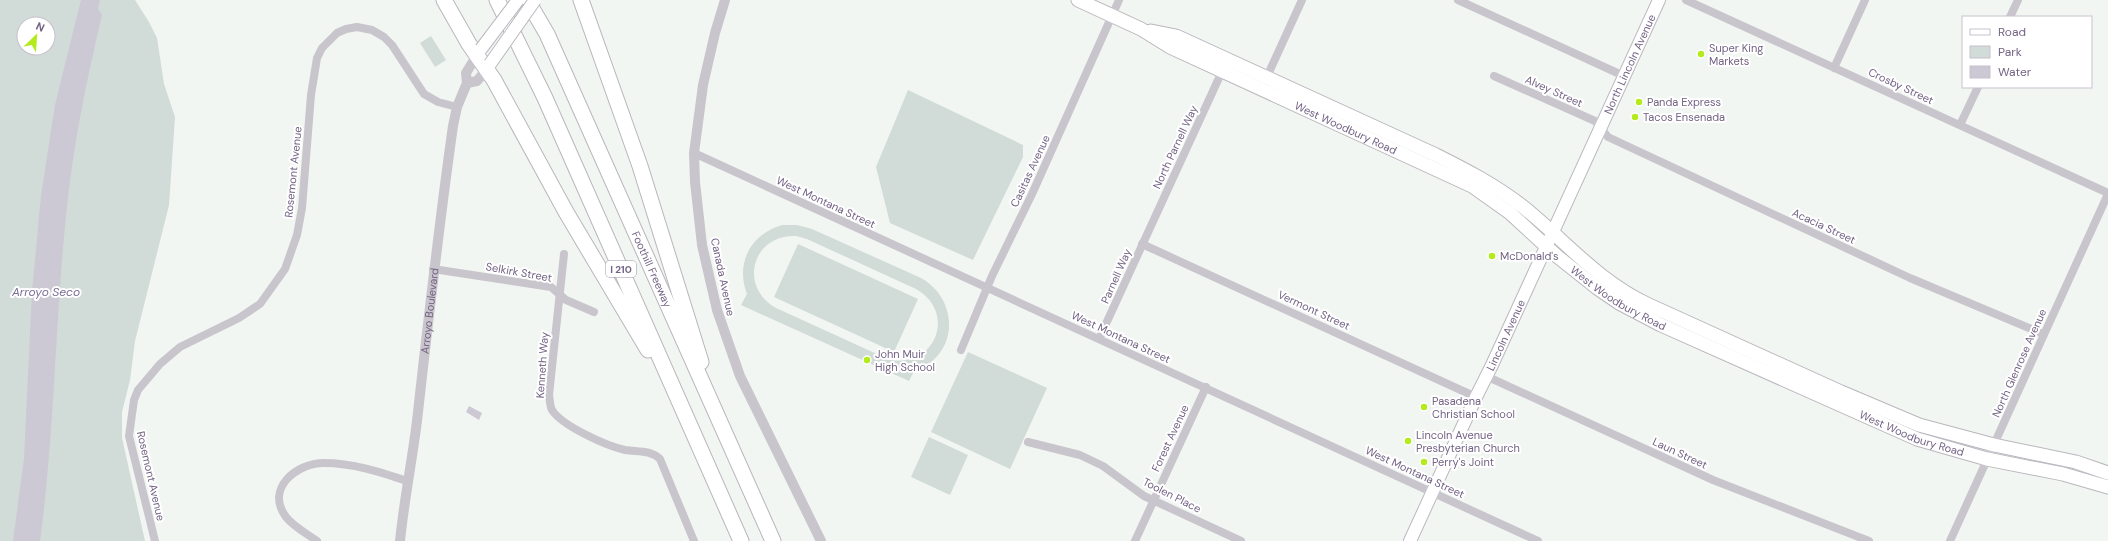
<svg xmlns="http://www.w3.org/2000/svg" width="2108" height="541" font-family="'DM Sans',sans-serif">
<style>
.green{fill:#d1dbd7;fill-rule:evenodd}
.water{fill:#ccc8d4}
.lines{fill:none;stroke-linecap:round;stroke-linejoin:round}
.secondary-casing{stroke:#bcb7c0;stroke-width:14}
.primary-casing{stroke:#bab6be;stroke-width:15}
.motorway-casing{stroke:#b9b5bc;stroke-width:17}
.minor{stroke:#c9c5cc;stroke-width:8}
.tertiary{stroke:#c9c5cc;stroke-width:10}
.secondary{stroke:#fff;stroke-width:12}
.primary{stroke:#fff;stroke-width:13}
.motorway{stroke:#fff;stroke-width:15}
.secondary-bridge-casing{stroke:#bcb7c0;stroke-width:14;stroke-linecap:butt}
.secondary-bridge{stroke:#fff;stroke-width:12}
.poi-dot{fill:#b4eb1d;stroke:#fff;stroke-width:1.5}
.labels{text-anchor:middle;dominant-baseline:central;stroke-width:4;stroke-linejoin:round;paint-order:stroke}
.shield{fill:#fff;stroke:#9d92a9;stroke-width:1}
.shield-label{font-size:10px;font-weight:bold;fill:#736384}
.poi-label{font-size:11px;fill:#736384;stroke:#fff;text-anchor:start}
.street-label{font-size:11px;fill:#736384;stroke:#fff}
.water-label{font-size:12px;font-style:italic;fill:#7a6d96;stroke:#fff}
</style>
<rect width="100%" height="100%" fill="#f2f6f2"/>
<path class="green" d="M 0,0 L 135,0 L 149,22 L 157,38 L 164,84 L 175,117 L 169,205 L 135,341 L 130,380 L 122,412 L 122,438 L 145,541 L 0,541 ZM 24,24 L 48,24 L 48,48 L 24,48 Z
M 431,36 L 446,60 L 435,67 L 420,43 Z
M 908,90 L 1023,145 L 1023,157 L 973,260 L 890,223 L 876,167 Z
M 782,225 L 797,225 L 812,229 L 921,278 C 960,300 959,356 914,371 L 909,381 L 741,305 L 747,294 C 735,263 751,234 782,225 ZM 796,236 L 807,239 L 916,289 C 957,312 936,368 890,360 L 776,308 C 738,287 752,234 796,236 Z
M 798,244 L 918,299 L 894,352 L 774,297 Z
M 968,352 L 1047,388 L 1010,469 L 931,432 Z
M 929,437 L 968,455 L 950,495 L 911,477 Z"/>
<path class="water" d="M 81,0 L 100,0 L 98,9 L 102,15 C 87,78 74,141 67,206 C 55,317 55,430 40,541 L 13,541 L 24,459 L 32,292 L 41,196 L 55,105 Z
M 469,406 L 482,413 L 479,420 L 466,412 Z"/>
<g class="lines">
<defs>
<g id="secondary">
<path id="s2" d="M 1410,541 L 1476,397 L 1492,365 L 1659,0"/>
</g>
<g id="primary">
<path id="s3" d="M 1078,0 L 1141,29 L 1170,47 L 1472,186 L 1510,213 L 1558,257 L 1597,288 L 1619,303 L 1661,325 L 1917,439 L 1987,459 L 2063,474 L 2108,487"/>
<path d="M 1151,31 L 1176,36 L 1436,155 C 1466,170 1495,185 1522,206 C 1566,241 1596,280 1649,305 L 1841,392 L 1919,425 L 1994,445 L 2076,462 L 2108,473"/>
</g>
<g id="motorway">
<path d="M 444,0 L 469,44 L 494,80 L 566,212 L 648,350"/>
<path d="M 497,0 L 545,98 L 741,541"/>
<path id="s4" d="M 527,0 L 547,34 L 773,541"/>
<path d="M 581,0 L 640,166 L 701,362"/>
</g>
</defs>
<use href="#secondary" class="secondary-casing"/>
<use href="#primary" class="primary-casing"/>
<use href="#motorway" class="motorway-casing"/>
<path class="minor" d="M 1458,0 L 1624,76
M 1686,0 L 2108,193
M 2010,17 L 2018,0
M 1834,68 L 1865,0
M 1494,76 L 1595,121 L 1608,137 L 1910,278 L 2043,334
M 1265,81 L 1302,0
M 1960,125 L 1978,87
M 694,153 L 1538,541
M 1142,244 L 1476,397
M 564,254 L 549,395 C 550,400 550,407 552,410 C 562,426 607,446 625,450 C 639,452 650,450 660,459 L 694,541
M 433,269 L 551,287 L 566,300 L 594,312
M 1099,339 L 1224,67
M 961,350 L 992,276 L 1032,194 L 1119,0
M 1486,376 L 1713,480 L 1869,541
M 1028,442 L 1080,455 L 1103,466 L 1144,496 L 1241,541
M 155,541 L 129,436 L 134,400 L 138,390 L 160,364 L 180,347 L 239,318 L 260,304 L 285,269 L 297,235 L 302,208 L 311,95 L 317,58 L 322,48 L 337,33 L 346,29 L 357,27 L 372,30 L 384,37 L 392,45 L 424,94 L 438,102 L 457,107
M 317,541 C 306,533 294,527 286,517 C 265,489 296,463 324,463 C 353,463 380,472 407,481
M 1135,541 L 1206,387
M 1950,541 L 2108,194"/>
<g class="tertiary">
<path d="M 725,0 L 715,33 L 703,85 L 694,153 L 695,182 L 702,245 L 717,310 L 740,376 L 821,541"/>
<path d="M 467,83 L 477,81 L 487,69"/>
<path id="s1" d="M 400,541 C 404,501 412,461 417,421 C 428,322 439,224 453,126 L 457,107 L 467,83 L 466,73 L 477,55"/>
</g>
<use href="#secondary" class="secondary"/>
<use href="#primary" class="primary"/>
<use href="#motorway" class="motorway"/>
<defs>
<path id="secondary-bridge" d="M 481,49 L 518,0
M 490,64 L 535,0"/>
</defs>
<use href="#secondary-bridge" class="secondary-bridge-casing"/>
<use href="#secondary-bridge" class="secondary-bridge"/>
</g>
<g class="poi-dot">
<circle cx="1701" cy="54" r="4"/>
<circle cx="1639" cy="102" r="4"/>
<circle cx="1635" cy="117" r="4"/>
<circle cx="1492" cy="256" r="4"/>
<circle cx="867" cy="360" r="4"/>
<circle cx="1424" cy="407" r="4"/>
<circle cx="1408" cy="441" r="4"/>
<circle cx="1424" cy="462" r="4"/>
</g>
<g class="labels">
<rect class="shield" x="606" y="261" width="30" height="16" rx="3"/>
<g class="shield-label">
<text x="621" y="269">I 210</text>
</g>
<g class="poi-label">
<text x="1709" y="48">Super King<tspan x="1709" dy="13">Markets</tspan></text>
<text x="1647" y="102">Panda Express</text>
<text x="1643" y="117">Tacos Ensenada</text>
<text x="1500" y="256">McDonald's</text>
<text x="875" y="354">John Muir<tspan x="875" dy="13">High School</tspan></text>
<text x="1432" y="401">Pasadena<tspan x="1432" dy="13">Christian School</tspan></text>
<text x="1416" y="435">Lincoln Avenue<tspan x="1416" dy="13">Presbyterian Church</tspan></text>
<text x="1432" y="462">Perry's Joint</text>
</g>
<g class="street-label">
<text stroke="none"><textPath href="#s2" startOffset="525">North Lincoln Avenue</textPath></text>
<text transform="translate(1901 86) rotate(25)">Crosby Street</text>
<text transform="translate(1554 91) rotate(24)">Alvey Street</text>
<text stroke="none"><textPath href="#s3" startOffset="297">West Woodbury Road</textPath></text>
<text transform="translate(1175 147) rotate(-65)">North Parnell Way</text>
<text transform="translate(1030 171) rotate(-65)">Casitas Avenue</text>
<text transform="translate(293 172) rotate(-84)">Rosemont Avenue</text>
<text transform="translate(826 202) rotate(25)">West Montana Street</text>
<text transform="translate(1824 226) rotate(25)">Acacia Street</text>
<text stroke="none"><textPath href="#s4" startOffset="297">Foothill Freeway</textPath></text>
<text transform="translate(519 272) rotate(10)">Selkirk Street</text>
<text transform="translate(1116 276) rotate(-66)">Parnell Way</text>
<text transform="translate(723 277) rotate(78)">Canada Avenue</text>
<text stroke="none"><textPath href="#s3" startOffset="621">West Woodbury Road</textPath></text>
<text transform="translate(1314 310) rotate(25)">Vermont Street</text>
<text stroke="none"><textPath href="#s1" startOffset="232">Arroyo Boulevard</textPath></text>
<text stroke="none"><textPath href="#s2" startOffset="227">Lincoln Avenue</textPath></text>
<text transform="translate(1121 337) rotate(25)">West Montana Street</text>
<text transform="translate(2019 363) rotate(-66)">North Glenrose Avenue</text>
<text transform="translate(542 365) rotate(-86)">Kenneth Way</text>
<text stroke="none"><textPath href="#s3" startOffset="945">West Woodbury Road</textPath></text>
<text transform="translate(1170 438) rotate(-65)">Forest Avenue</text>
<text transform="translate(1680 453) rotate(25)">Laun Street</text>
<text transform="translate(1415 472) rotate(25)">West Montana Street</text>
<text transform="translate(151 476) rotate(77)">Rosemont Avenue</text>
<text transform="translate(1172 495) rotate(27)">Toolen Place</text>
</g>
<g class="water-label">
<text x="46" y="292">Arroyo Seco</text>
</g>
</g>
<rect x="1962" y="16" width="130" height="72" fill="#ffffff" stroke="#c7c1ce"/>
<rect x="1970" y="29" width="20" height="6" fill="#ffffff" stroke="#c7c1ce"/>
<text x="1998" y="36" font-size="12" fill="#736384">Road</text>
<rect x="1970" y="46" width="20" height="12" fill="#d1dbd7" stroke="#c7c1ce"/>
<text x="1998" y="56" font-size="12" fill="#736384">Park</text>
<rect x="1970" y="66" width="20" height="12" fill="#ccc8d4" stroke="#c7c1ce"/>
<text x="1998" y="76" font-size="12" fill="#736384">Water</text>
<g transform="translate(36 36) rotate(25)"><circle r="19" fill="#ffffff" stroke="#c7c1ce"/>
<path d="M0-3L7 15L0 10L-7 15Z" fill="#b4eb1d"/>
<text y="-6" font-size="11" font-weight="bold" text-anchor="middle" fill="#736384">N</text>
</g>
</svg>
